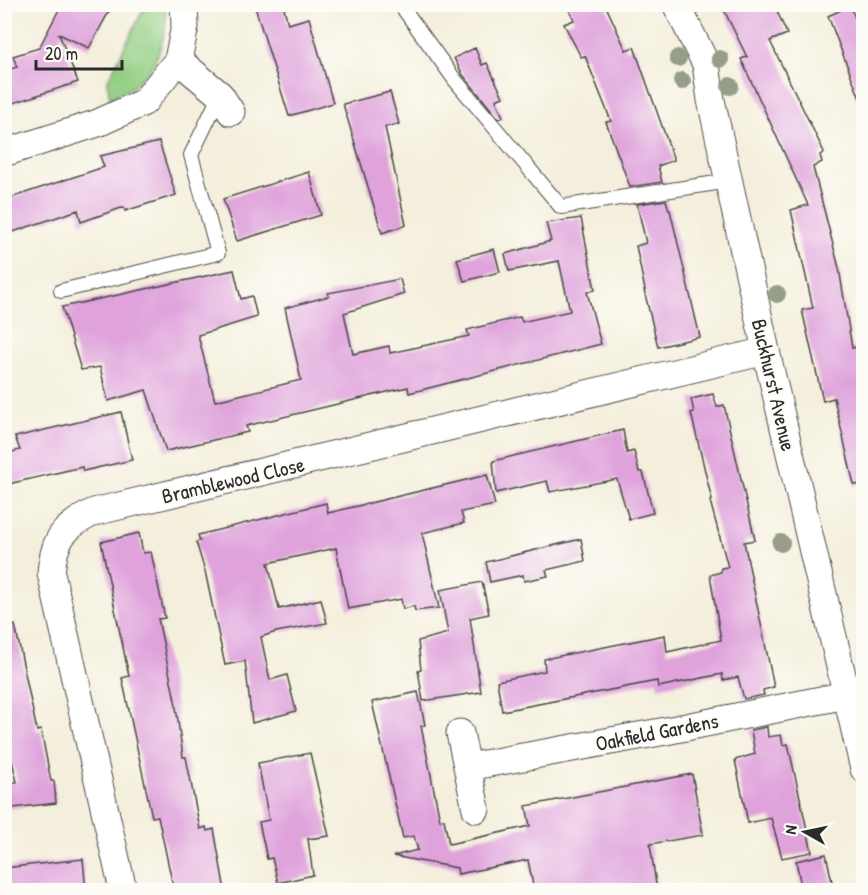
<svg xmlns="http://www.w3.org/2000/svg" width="868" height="895" font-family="'Patrick Hand',sans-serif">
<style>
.green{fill:#93ce83;stroke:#5f7c57;stroke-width:1.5}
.building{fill:#dfa2db}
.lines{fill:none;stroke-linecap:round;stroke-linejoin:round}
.service-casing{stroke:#494846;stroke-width:16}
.minor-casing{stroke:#494846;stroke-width:29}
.service{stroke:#fff;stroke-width:14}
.minor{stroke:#fff;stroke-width:27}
.tree{fill:#969e89}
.labels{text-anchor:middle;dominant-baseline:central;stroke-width:5;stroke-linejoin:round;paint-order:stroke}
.street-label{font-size:21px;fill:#2b2b2b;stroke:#fdfcf7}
</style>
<rect width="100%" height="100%" fill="#fdfcf7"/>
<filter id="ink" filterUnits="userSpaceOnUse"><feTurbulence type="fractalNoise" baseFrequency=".0167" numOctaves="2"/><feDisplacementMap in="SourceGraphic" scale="12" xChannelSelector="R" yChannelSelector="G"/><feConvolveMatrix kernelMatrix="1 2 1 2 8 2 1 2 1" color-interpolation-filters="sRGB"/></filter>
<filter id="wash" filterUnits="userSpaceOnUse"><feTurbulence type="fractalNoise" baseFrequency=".008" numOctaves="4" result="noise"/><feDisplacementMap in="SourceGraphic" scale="24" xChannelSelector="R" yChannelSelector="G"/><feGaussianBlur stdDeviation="1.35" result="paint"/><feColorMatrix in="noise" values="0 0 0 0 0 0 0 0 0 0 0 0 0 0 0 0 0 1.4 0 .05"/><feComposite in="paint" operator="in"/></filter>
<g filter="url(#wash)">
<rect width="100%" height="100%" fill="#f4efdc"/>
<path class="green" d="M 165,5 C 169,28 160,61 142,78 C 133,88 122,93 110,98 L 107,82 L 143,10 Z"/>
<g id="blocks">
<path class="building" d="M 62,4 L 113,4 L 89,48 L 59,34 L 78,82 L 4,106 L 4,71 L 17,67 L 13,56 L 39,48 Z
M 254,4 L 283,4 L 288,24 L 309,18 L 333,103 L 289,116 Z
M 567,4 L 605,4 L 626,50 L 634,47 L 674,160 L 658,166 L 662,182 L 630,187 L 606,122 L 611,121 L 585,56 L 581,57 L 564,24 L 574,20 Z
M 721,4 L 774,4 L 787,34 L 770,41 L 824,152 L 820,155 L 822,162 L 813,167 L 839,268 L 852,348 L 857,347 L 864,382 L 864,484 L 854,485 L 834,398 L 823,401 L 802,310 L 813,308 L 791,210 L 808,205 L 741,59 L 747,57 Z
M 850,6 L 864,40 L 864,104 L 862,104 L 828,16 Z
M 475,48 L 482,65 L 487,63 L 503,97 L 496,100 L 503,117 L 499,119 L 463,75 L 454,58 Z
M 390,92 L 399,124 L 385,127 L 406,225 L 382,233 L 343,104 Z
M 159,142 L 176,195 L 125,211 L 124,207 L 81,222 L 78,210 L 4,235 L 4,200 L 104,167 L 100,156 Z
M 309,172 L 321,215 L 237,241 L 223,199 Z
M 666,200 L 669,210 L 670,210 L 700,337 L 658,347 L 644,290 L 645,290 L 636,246 L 646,243 L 637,204 Z
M 581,218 L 595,290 L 587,292 L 601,344 L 409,393 L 408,387 L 246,426 L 248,432 L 166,451 L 146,390 L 108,401 L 100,367 L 81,370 L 62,307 L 234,270 L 241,299 L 252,296 L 257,317 L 198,335 L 215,401 L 301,380 L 285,308 L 329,296 L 328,293 L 400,279 L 404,294 L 344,313 L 353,354 L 389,346 L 390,353 L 469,336 L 467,330 L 520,317 L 522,322 L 570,311 L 559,261 L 509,271 L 505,254 L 551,241 L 546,223 Z
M 494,249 L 500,272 L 464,281 L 457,259 Z
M 713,394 L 717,407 L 724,405 L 755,540 L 744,542 L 774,687 L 763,690 L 764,695 L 744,699 L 738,677 L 723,680 L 722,674 L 658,687 L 657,681 L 502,711 L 497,681 L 545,671 L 544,659 L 665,635 L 667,652 L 721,640 L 710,575 L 721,572 L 721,568 L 728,567 L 710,501 L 712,500 L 691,413 L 694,412 L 691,399 Z
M 121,412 L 132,460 L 83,471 L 82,467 L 4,485 L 4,454 L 20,450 L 15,437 Z
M 623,430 L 627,453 L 634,451 L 639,472 L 643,472 L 653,513 L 629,519 L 617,479 L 550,492 L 547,481 L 496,493 L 493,461 Z
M 487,475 L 495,505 L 461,512 L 464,523 L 422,533 L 439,608 L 415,611 L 414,606 L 403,609 L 401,599 L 348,609 L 336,548 L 268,563 L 279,609 L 321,599 L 327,623 L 276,632 L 261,637 L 270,680 L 287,675 L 296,711 L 252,723 L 245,661 L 225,665 L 205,571 L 196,542 L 200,541 L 198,535 L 326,503 L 328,513 Z
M 139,533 L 143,553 L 151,552 L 165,618 L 158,619 L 175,700 L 183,757 L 186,757 L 200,829 L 206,827 L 207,831 L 214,829 L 225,891 L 174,891 L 158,816 L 152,817 L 122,678 L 129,676 L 101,542 Z
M 581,539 L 585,561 L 546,570 L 548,576 L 524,581 L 523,575 L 490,582 L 486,562 Z
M 482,582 L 489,614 L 470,618 L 481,692 L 423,701 L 418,670 L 421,670 L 418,641 L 448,633 L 440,590 Z
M 15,625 L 37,731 L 41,730 L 51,781 L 54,781 L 56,803 L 4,809 L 4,784 L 17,782 L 4,726 L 4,626 Z
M 418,692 L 425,725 L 421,726 L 440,820 L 444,819 L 449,844 L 530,826 L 526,806 L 692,774 L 703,835 L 650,844 L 657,891 L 534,891 L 528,860 L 458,874 L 457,868 L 393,856 L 418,850 L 414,836 L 403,838 L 372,702 Z
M 767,727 L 768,737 L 781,735 L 783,745 L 788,744 L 812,852 L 782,858 L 771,818 L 748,823 L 735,760 L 755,754 L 751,730 Z
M 310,753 L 329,836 L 308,839 L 313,875 L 278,883 L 272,858 L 267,859 L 259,822 L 269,820 L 258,763 Z
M 826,854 L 834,891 L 802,891 L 796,861 Z
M 83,859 L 86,891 L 4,891 L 4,868 Z"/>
</g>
</g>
<g filter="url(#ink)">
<use href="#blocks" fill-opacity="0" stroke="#494846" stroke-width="1.5"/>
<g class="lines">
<defs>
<path id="service" d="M 400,4 L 455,80 L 561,207 L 729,181
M 61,291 L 218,253 L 191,155 L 220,95"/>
<path id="minor" d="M 676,4 L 706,64 L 711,100 L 766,351 L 864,769
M 178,60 L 220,95 L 231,112
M 4,153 L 98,123 L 144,102 L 178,60 L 185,26 L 184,4
M 460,733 L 476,809
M 468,767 L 666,731 L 846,695
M 123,890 L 51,573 C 54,539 63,527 94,512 L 766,351"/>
</defs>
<use href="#service" class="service-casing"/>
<use href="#minor" class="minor-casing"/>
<use href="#service" class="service"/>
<use href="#minor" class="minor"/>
</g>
<g class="tree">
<circle cx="678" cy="58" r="9"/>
<circle cx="720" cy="59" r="9"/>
<circle cx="682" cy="81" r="9"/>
<circle cx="730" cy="86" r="9"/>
<circle cx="777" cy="294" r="9"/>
<circle cx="781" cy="543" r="9"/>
</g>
</g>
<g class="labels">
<g class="street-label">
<text transform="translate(774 385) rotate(77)">Buckhurst Avenue</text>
<text transform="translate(233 480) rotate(-13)">Bramblewood Close</text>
<text transform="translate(657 732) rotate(-11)">Oakfield Gardens</text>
</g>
</g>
<rect width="868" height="895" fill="none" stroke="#fdfcf7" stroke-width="24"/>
<g transform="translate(805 832) rotate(279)" stroke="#fdfcf7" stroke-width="4.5" paint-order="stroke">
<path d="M0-4.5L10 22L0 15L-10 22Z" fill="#2b2b2b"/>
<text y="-9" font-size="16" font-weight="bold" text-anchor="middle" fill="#2b2b2b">N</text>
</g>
<path d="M36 60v9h86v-9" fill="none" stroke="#2b2b2b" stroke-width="3"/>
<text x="45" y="60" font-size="18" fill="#2b2b2b" stroke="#fdfcf7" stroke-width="4.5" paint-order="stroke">20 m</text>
</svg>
